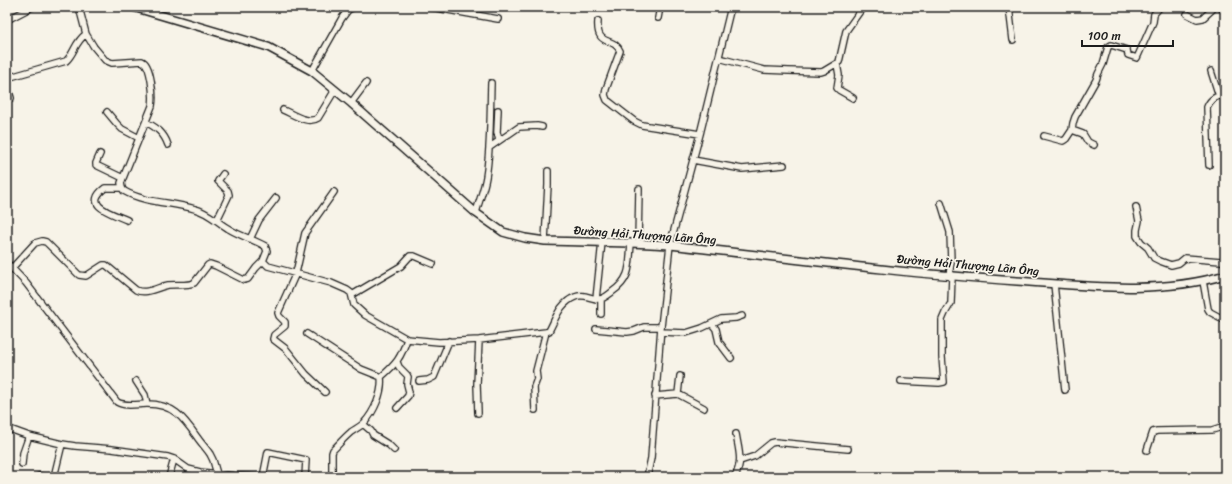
<svg xmlns="http://www.w3.org/2000/svg" width="1232" height="484" font-family="Sriracha,sans-serif">
<style>
.lines{fill:none;stroke-linecap:round;stroke-linejoin:round}
.minor-casing{stroke:#1c1c1c;stroke-width:8}
.tertiary-casing{stroke:#1c1c1c;stroke-width:10}
.minor{stroke:#f7f3e8;stroke-width:5.5}
.tertiary{stroke:#f7f3e8;stroke-width:7}
.labels{text-anchor:middle;dominant-baseline:central;stroke-width:3.5;stroke-linejoin:round;paint-order:stroke}
.street-label{font-size:12px;fill:#1c1c1c;stroke:#f7f3e8}
</style>
<rect width="100%" height="100%" fill="#f7f3e8"/>
<filter id="ink" filterUnits="userSpaceOnUse"><feTurbulence type="fractalNoise" baseFrequency=".025" numOctaves="2"/><feDisplacementMap in="SourceGraphic" scale="8" xChannelSelector="R" yChannelSelector="G"/><feConvolveMatrix kernelMatrix="1 2 1 2 8 2 1 2 1" color-interpolation-filters="sRGB"/></filter>
<g filter="url(#ink)">
<g class="lines">
<defs>
<path id="minor" d="M 79,7 L 86,34 L 94,47 L 105,60 L 112,63 L 142,61 C 151,64 154,96 152,106 L 121,183 L 122,188 L 124,191 C 145,203 172,202 195,209 C 208,212 217,222 229,229 C 240,236 253,239 265,246 L 267,251 L 263,261 L 268,266 L 331,283 L 347,290 L 351,293 L 354,305 L 365,315 L 407,339 L 439,342 L 479,340 L 546,332 L 549,331 C 556,318 560,303 575,297 C 583,293 591,299 599,299 C 604,299 608,295 612,292 C 632,278 629,265 631,243
M 431,7 L 498,19
M 1009,7 L 1013,40
M 1219,7 L 1225,11
M 1187,14 L 1197,19 L 1203,18 L 1215,7
M 658,18 L 660,7
M 7,20 L 32,7
M 598,21 C 596,48 614,36 620,51 L 606,89 L 605,95 L 607,100 L 634,121 L 642,125 L 700,134
M 719,58 L 764,70 L 789,71 L 821,72 L 824,71 L 839,62 L 846,31 L 863,7
M 837,64 L 839,75 L 837,88 L 839,90 L 853,98
M 312,71 L 342,18 L 348,10 L 354,7
M 1211,71 L 1219,96
M 7,78 L 66,61 C 75,53 74,43 86,34
M 7,85 L 11,98
M 351,103 L 366,83
M 283,110 C 293,114 308,125 318,118 L 335,90
M 498,110 L 497,132 L 499,140
M 107,112 L 117,124 L 122,129 L 139,138
M 146,122 C 157,128 164,133 168,145
M 1044,136 L 1063,141 L 1066,139 L 1072,130
M 1094,145 L 1088,142 L 1083,134 L 1072,130 L 1073,123 L 1075,117 L 1096,80 L 1098,74 L 1103,64 L 1108,47 L 1111,45 L 1127,50 L 1128,55 L 1137,58 L 1153,22 L 1154,14 L 1160,7
M 490,147 L 519,127 L 537,126 L 542,127
M 100,154 L 96,163 L 96,165 L 123,178
M 693,160 L 742,169 L 784,165
M 1209,165 L 1207,107 C 1211,98 1216,96 1225,95
M 122,188 L 105,188 C 81,206 114,214 127,220
M 941,203 L 950,232 L 951,262 L 949,276
M 1136,207 L 1139,221 L 1137,230 L 1137,236 L 1141,242 L 1148,248 L 1154,258 L 1160,261 L 1171,265 L 1179,263 L 1185,258 L 1221,261 L 1225,262
M 476,213 C 479,201 484,189 486,177 C 491,146 490,114 491,83
M 217,220 L 229,195 L 228,191 L 218,181 L 223,174
M 250,239 L 259,220 L 276,198
M 545,241 L 548,185 L 548,171
M 638,243 L 639,189
M 7,263 L 26,283 L 117,402 C 125,407 138,404 147,404 C 173,404 183,417 197,437 C 201,443 206,448 210,454 L 213,460 L 217,474
M 12,268 L 35,243 L 42,241 L 46,242 L 79,275 L 86,276 L 103,265 L 106,265 L 136,290 C 146,295 158,287 168,285 C 177,284 186,286 194,283 L 208,265 L 210,264 L 216,266 L 244,280 L 248,279 L 256,268 L 263,261
M 1203,281 L 1208,309 L 1210,312 L 1225,320
M 1054,284 L 1065,390
M 352,295 L 401,266 L 410,256 L 414,256 L 433,264
M 596,299 L 602,242
M 601,299 L 601,314
M 712,324 L 716,329 L 719,342 L 731,358
M 596,329 L 627,332 L 634,331 L 644,327 L 661,327
M 661,332 L 686,333 L 702,328 L 721,319 L 736,318 L 742,316
M 307,334 L 361,369 L 381,377
M 397,362 L 399,367 L 407,375 L 408,377 L 407,384 L 409,392 L 408,396 L 397,408
M 136,381 L 145,395 L 147,404
M 419,381 L 428,380 L 434,377 L 449,341
M 901,381 L 939,383 L 944,382 L 942,357 L 942,320 L 945,313 L 951,303 L 952,276
M 325,392 L 306,374 L 286,349 L 273,339 L 274,335 L 285,326 L 285,322 L 279,316 L 278,313 L 296,273 L 305,233 L 334,192
M 678,394 L 680,376
M 655,396 L 678,394 L 704,408
M 535,410 L 534,387 L 537,379 L 536,371 L 546,332
M 478,413 L 477,384 L 479,340
M 363,424 L 371,431 L 373,435 L 389,445 L 394,450
M 7,428 L 29,436 L 62,444 L 75,446 L 112,449 L 168,457 L 174,459 L 188,469 L 200,472 L 236,476 L 260,477
M 1147,450 L 1153,432 L 1157,431 L 1212,430 L 1225,426
M 740,461 L 755,456 L 771,443 L 775,442 L 848,449
M 22,464 L 23,453 L 29,436
M 37,477 L 39,476 L 43,477
M 54,477 L 62,444
M 169,477 L 174,459
M 263,477 L 268,452 L 306,460 L 305,477
M 332,477 L 332,453 L 333,450 C 339,444 345,437 351,432 C 355,429 360,427 364,423 C 374,412 383,393 381,377 C 396,364 401,358 407,339
M 647,477 L 651,458 L 661,327 L 670,245 L 700,134 L 731,7
M 735,477 C 743,460 739,452 736,434"/>
<path id="tertiary" d="M 133,7 L 268,47 L 312,71 L 351,103 L 476,213 L 503,232 L 525,238 L 545,241 L 631,243 L 670,245 C 786,258 901,273 1017,281 C 1085,286 1159,295 1225,275"/>
</defs>
<use href="#minor" class="minor-casing"/>
<use href="#tertiary" class="tertiary-casing"/>
<use href="#minor" class="minor"/>
<use href="#tertiary" class="tertiary"/>
</g>
</g>
<g class="labels">
<g class="street-label">
<text transform="translate(645 235) rotate(4)">Đường Hải Thượng Lãn Ông</text>
<text transform="translate(968 265) rotate(5)">Đường Hải Thượng Lãn Ông</text>
</g>
</g>
<rect width="1232" height="484" fill="none" stroke="#f7f3e8" stroke-width="24"/>
<rect x="12" y="12" width="1208" height="460" fill="none" stroke="#1c1c1c" stroke-width="1.5" filter="url(#ink)"/>
<path d="M1082 40v6h91v-6" fill="none" stroke="#1c1c1c" stroke-width="2"/>
<text x="1088" y="40" font-size="12" fill="#1c1c1c" stroke="#f7f3e8" stroke-width="3" paint-order="stroke">100 m</text>
</svg>
